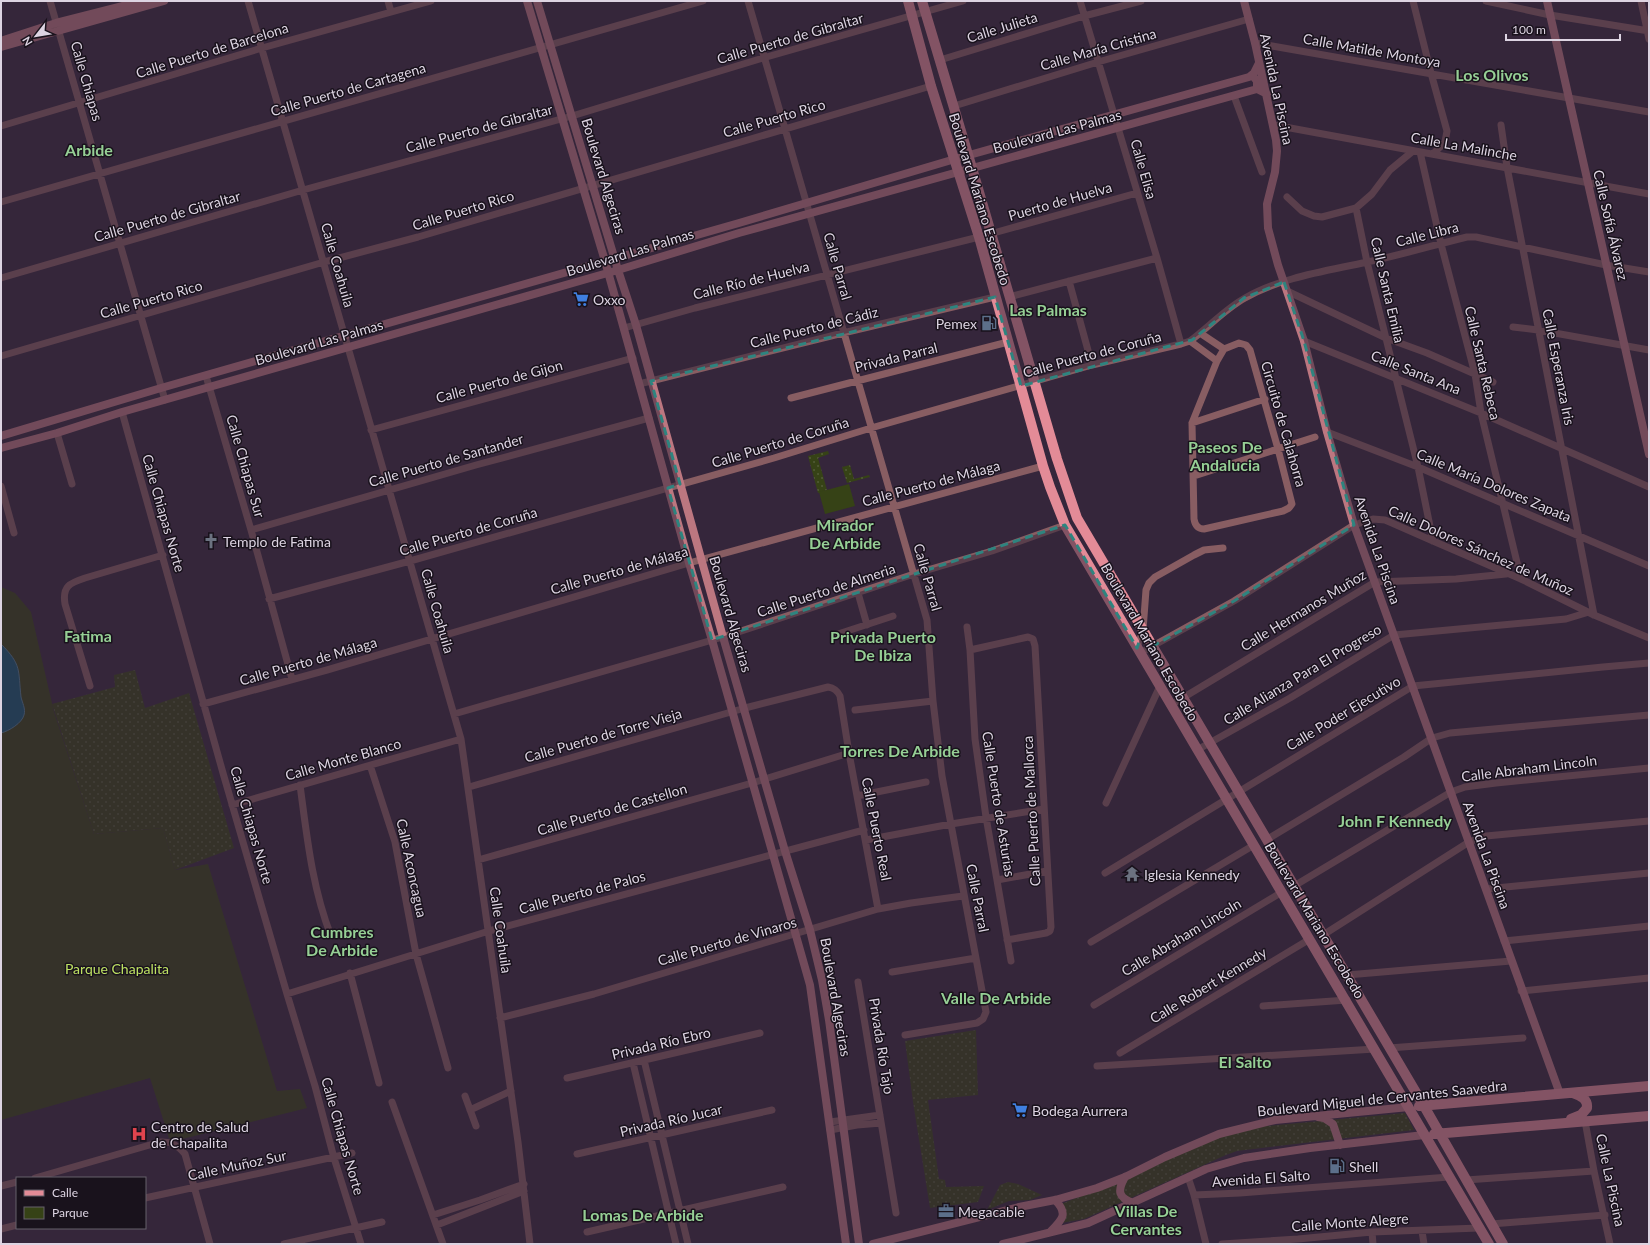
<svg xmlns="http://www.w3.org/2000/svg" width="1650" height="1245" font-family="Lato,sans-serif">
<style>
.grass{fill:url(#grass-dots)}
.park{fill:#364216}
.water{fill:#135871;stroke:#507d93}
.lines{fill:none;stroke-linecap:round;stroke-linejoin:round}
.street{stroke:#885d62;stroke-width:7}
.secondary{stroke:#bc7780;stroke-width:8}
.primary{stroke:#e38b97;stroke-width:10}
.marked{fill:none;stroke:#2e847f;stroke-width:3;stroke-dasharray:8 5;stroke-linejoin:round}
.labels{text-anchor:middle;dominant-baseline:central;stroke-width:3;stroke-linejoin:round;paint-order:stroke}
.street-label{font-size:14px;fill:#ddd4e2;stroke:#19121c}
.poi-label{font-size:14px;fill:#ddd4e2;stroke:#19121c;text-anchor:start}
.park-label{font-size:14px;fill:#bde163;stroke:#19121c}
.quarter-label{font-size:16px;font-weight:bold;fill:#96cf95;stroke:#19121c}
</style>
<defs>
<pattern id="grass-dots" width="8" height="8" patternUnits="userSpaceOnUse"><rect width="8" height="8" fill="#364216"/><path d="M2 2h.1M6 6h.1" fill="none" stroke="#535c38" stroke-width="1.8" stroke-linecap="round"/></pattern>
</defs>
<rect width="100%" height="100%" fill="#35263b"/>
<path class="grass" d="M 828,451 L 829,454 L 818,458 L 827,490 L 818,493 L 808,456 Z
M 850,465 L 854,479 L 869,475 L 870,477 L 847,483 L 842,467 Z
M 135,670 L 145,708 L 189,693 L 234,848 L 175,870 L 163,828 L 94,834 L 52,704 L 115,687 L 114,675 Z
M 976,1030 L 978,1095 L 928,1100 L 939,1179 L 945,1180 L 946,1187 L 984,1186 L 978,1202 L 930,1208 L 913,1102 L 905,1041 Z
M 1405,1113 L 1414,1130 L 1237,1151 L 1226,1155 L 1164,1183 L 1084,1219 L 1061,1223 L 1061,1204 L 1107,1186 L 1215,1138 L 1256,1127 Z
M 1008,1182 L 1018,1184 L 1042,1195 L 1030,1200 L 1009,1201 L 987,1210 L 1000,1185 Z"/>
<path class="park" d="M 849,484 L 855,506 L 825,514 L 819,492 Z
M 1,587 L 15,593 L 31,612 L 54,712 L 94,834 L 163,828 L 175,870 L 208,864 L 277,1091 L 300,1089 L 307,1108 L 174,1141 L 169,1138 L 150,1078 L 1,1120 Z"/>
<path class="water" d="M 1,644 C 22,665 18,670 21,697 C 22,702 26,709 24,715 C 22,723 9,731 1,733 Z"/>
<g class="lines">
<path class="street" d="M 50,1 L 165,400
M 248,1 L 461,739 L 518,1142 L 530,1244
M 388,1 L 391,12
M 748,1 L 927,620 L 933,701 L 942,776 L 986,1012 L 983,1019 L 977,1023 L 905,1035
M 1080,1 L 1157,258 L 1181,344
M 1413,1 L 1431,73 L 1447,131 L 1445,142 L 1433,154
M 1486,1 L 1550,15 L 1649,31
M 1641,1 L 1649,39
M 1255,43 L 1649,112
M 940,60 L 1084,16 L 1141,1
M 1234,96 L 1262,172
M 954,106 L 1098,62 L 1249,19
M 1274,125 L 1649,194
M 1501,125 L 1507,167 L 1594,615
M 1,126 L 262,48 L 431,1
M 1420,152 L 1441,244 L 1475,374 L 1481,413 L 1521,579
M 1287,197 L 1302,211 L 1314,216 L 1322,217 L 1356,208 L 1372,194 L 1390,170 L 1413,151
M 1,202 L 703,1
M 1356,208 L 1367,262 L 1418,467 L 1433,541
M 990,234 L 1137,193
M 1,278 L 303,190 L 572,116 L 763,58 L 963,1
M 1069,281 L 1092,365
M 1287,291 L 1386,338 L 1427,353 L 1493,382
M 1009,297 L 1157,258
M 1513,327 L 1538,330 L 1649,350
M 624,328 L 695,308 L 979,237
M 1200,333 L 1224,349
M 1190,341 L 1217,361
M 1304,341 L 1481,413 L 1649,487
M 1239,343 L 1246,345 L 1250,350 L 1278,449 L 1292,504 L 1289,508 L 1283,511 L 1204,529 C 1198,529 1195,525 1194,519 L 1192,423 L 1217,361 L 1224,349 Z
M 1,356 L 324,262 L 418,237 L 931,86
M 206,376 L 251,530 L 292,679
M 639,384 L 843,333 L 995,297
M 791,398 L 1008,342
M 122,412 L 223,773 L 287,994 L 315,1086 L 334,1158 L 361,1244
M 1192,423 L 1265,399
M 371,430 L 633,358
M 1327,432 L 1418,467 L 1649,566
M 57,433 L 72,484
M 1194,476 L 1315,437
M 1,486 L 14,533
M 251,530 L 476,465 L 649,418
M 858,593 L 867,625
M 269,599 L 410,561 L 774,458 L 871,428 L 1092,365 L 1181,344 L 1190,341 C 1209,327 1225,309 1245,298 C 1282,277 1327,271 1367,262 C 1401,255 1434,245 1467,237 L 1476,237 L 1606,265 L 1649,272
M 967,627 L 970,650 L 975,739 L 986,817 L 1011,961
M 835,635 L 893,616
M 1137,648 L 1143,630 L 1146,590 L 1149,583 L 1155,577 L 1194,555 L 1204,550 L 1223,548
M 970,650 L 1028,637 L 1033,639 L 1035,646 L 1051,927 L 1050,931 L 1046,933 L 1007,940
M 1140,653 L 1234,601 L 1354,525 L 1373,519 L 1385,520 L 1392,523 L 1433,541 L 1521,579 L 1594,615 L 1649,638
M 90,686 L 65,604 C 62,586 70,583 85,578 L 163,555
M 203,704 L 327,670 L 689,563 L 1043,466
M 1171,705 L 1375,582 L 1456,579 L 1506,574
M 855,710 L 933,701
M 454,714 L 723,637 L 914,574 L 992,551 L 1065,525
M 1197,750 L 1290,698 L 1394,635 L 1566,619 L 1589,612
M 370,765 L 395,842 L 416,954 L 448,1068
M 300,785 C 307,837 312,887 331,936
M 469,787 L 745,708 L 828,687 C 834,688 837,690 840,696 L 849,753 L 878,909
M 857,796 L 926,782
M 1106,803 L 1160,686
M 232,805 L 461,739
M 866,840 L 951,824 L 1044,809
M 1266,840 L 1404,757 L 1432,738 L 1450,733 L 1649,715
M 478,860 L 752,783 L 849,753
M 1105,873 L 1413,686 L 1603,667 L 1649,663
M 997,880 L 1047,871
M 1294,886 L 1451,792 L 1465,787 L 1496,783 L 1649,768
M 1486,889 L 1649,873
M 1323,935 L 1469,842 L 1486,836 L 1649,821
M 1504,941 L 1649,926
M 1091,942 L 1254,845
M 892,972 L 976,958
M 350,973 L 379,1083
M 1347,975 L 1511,961
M 858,982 L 896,1213
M 1521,991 L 1649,978
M 287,994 L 489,931 L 864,830
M 1094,1005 L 1282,892
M 1263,1006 L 1347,1000
M 500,1018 L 594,994 L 878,909 L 911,903 L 963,896
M 1389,1048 L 1523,1038
M 1120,1053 L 1310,939
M 644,1060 L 688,1244
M 633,1063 L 676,1244
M 1097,1066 L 1375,1049
M 567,1078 L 760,1033
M 465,1096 L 476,1126
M 392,1102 L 443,1244
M 470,1110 L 511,1091
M 1585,1121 L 1594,1171 L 1610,1244
M 830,1122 L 880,1115
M 830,1130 L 857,1125 L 881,1123
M 577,1154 L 772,1110
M 1188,1177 L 1194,1195 L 1206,1244
M 35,1178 L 160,1142 C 171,1141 178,1145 185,1154 L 210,1244
M 1466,1180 L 1594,1171
M 1,1186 L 17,1182
M 1194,1195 L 1240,1193 L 1449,1177
M 145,1198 L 352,1153
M 433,1215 L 480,1200 L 524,1184
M 1491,1224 L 1605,1215
M 437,1225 L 524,1191
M 1,1229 L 17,1225
M 1422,1231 L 1424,1244
M 587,1232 L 783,1187
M 1372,1232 L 1373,1244
M 284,1244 L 382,1222
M 1222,1244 L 1298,1239 L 1372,1232 L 1479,1228"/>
<path class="secondary" d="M 527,1 L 605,261 L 689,563 L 712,640 L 810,985 L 846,1244
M 537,1 L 618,270 L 636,325 L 723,637 L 785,851 L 810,930 L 822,980 L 829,1020 L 859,1244
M 1244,1 L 1255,43 L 1276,140 L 1277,151 L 1275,172 L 1267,204 L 1268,228 L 1278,265 L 1304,341 L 1327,432 L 1354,525 L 1560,1094
M 1547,1 L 1649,454
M 1,41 L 56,23 L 142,1
M 1,47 L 164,1
M 1252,75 L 1257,81 L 1257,89
M 1,436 L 161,388 L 739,223 L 955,159 L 1249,77 L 1254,73 L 1259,63
M 1,448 L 57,433 L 122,412 L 618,270 L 739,233 L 1257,89 L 1267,94
M 1318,1117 L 1324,1118 L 1333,1124 L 1340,1145
M 1125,1177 C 1117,1191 1118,1198 1134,1203
M 1050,1232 C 1062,1220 1069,1214 1055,1200
M 873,1244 L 1019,1207 L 1055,1200 L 1097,1188 L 1125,1177 L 1165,1157 L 1219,1134 L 1275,1120 L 1409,1107
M 1003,1244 L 1088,1223 L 1206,1169 L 1244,1158 L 1310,1148 L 1424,1135"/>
<path class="primary" d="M 908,1 L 931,86 L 979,237 L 1043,466 L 1050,487 L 1065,525 L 1489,1244
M 922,1 L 972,168 L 1057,459 L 1077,518 L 1424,1106 L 1503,1244
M 1419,1106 L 1649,1086
M 1571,1119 L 1581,1115 L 1587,1108 C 1588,1099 1581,1096 1573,1093
M 1434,1134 L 1649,1116"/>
</g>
<path d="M0 0H1650V1245H0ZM 1284,282 L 1304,341 L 1354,525 L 1234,601 L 1153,646 L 1143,630 L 1137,648 L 1065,525 L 712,640 L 668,488 L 680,484 L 651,381 L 995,297 L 1021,386 L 1192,340 L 1244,298 Z" fill="#35263b" fill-opacity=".55" fill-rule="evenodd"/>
<path class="marked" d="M 1284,282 L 1304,341 L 1354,525 L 1234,601 L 1153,646 L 1143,630 L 1137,648 L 1065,525 L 712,640 L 668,488 L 680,484 L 651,381 L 995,297 L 1021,386 L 1192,340 L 1244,298 Z"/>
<defs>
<symbol id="supermarket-bare" viewBox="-9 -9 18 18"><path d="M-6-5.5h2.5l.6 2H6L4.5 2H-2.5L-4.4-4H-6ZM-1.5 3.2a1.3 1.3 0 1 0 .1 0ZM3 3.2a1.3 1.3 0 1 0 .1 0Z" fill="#3f7fe0" stroke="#19121c" stroke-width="2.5" paint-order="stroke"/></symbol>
<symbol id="fuel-bare" viewBox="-9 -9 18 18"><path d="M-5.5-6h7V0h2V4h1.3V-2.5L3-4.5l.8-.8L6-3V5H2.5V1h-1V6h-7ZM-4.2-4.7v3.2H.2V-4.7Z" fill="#5c6f8a" stroke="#19121c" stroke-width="2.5" paint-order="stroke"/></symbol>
<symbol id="church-bare" viewBox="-9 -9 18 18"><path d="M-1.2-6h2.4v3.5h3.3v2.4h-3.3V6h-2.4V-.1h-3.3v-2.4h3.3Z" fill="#6b7280" stroke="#19121c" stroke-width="2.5" paint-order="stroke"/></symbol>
<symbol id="temple-bare" viewBox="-9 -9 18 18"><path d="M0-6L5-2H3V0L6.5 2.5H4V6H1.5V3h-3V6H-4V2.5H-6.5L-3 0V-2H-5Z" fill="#6b7280" stroke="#19121c" stroke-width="2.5" paint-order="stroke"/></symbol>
<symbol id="hospital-bare" viewBox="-9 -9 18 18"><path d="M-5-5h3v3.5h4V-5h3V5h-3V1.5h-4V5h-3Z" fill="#e0444e" stroke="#19121c" stroke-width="2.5" paint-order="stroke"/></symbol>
<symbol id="office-bare" viewBox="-9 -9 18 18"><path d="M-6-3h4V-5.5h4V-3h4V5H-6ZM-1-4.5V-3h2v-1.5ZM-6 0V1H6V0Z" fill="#5c6f8a" stroke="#19121c" stroke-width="2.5" paint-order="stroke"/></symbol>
</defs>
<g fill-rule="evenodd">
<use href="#supermarket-bare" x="570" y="288" width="22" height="22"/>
<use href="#fuel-bare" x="978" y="312" width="22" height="22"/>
<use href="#church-bare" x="200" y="530" width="22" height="22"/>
<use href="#temple-bare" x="1121" y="863" width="22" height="22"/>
<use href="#supermarket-bare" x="1009" y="1099" width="22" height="22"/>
<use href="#hospital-bare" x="128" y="1123" width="22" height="22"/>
<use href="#fuel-bare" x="1326" y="1155" width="22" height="22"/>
<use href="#office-bare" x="935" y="1200" width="22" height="22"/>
</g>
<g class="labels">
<g class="street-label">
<text transform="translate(1002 27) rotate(-17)">Calle Julieta</text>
<text transform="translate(790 38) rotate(-16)">Calle Puerto de Gibraltar</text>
<text transform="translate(1098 49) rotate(-16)">Calle María Cristina</text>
<text transform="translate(212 50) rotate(-17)">Calle Puerto de Barcelona</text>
<text transform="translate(1372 50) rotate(10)">Calle Matilde Montoya</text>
<text transform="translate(87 81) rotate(74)">Calle Chiapas</text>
<text transform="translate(348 89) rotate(-16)">Calle Puerto de Cartagena</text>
<text transform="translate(1277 89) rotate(78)">Avenida La Piscina</text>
<text transform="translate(774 118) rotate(-16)">Calle Puerto Rico</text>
<text transform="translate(479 128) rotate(-15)">Calle Puerto de Gibraltar</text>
<text transform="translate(1057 131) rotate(-15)">Boulevard Las Palmas</text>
<text transform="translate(1464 146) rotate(10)">Calle La Malinche</text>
<text transform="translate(1144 169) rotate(74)">Calle Elisa</text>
<text transform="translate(604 176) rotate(73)">Boulevard Algeciras</text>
<text transform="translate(980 199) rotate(73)">Boulevard Mariano Escobedo</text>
<text transform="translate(1060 201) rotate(-16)">Puerto de Huelva</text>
<text transform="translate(463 210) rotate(-17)">Calle Puerto Rico</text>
<text transform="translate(167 216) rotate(-16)">Calle Puerto de Gibraltar</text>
<text transform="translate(1611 225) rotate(77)">Calle Sofía Álvarez</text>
<text transform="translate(1427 234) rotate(-14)">Calle Libra</text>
<text transform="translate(630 252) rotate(-17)">Boulevard Las Palmas</text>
<text transform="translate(338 265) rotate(74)">Calle Coahuila</text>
<text transform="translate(838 266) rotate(74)">Calle Parral</text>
<text transform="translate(751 280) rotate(-14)">Calle Río de Huelva</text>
<text transform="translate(1388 290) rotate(77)">Calle Santa Emilia</text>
<text transform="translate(151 299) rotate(-16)">Calle Puerto Rico</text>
<text transform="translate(814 327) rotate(-14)">Calle Puerto de Cádiz</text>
<text transform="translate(319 342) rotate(-16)">Boulevard Las Palmas</text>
<text transform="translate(1092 354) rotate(-15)">Calle Puerto de Coruña</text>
<text transform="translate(896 357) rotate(-14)">Privada Parral</text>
<text transform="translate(1483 363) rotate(77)">Calle Santa Rebeca</text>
<text transform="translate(1559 367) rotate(79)">Calle Esperanza Iris</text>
<text transform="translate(1416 372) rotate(22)">Calle Santa Ana</text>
<text transform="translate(499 381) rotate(-15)">Calle Puerto de Gijon</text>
<text transform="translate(1284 424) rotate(74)">Circuito de Calahorra</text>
<text transform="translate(780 442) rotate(-17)">Calle Puerto de Coruña</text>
<text transform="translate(446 460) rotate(-16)">Calle Puerto de Santander</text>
<text transform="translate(246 466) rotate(74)">Calle Chiapas Sur</text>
<text transform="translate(931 483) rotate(-15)">Calle Puerto de Málaga</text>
<text transform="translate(1494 485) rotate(23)">Calle María Dolores Zapata</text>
<text transform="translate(164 513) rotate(74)">Calle Chiapas Norte</text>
<text transform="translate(468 531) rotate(-16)">Calle Puerto de Coruña</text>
<text transform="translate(1378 550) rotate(71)">Avenida La Piscina</text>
<text transform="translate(1481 550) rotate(24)">Calle Dolores Sánchez de Muñoz</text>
<text transform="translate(619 570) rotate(-16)">Calle Puerto de Málaga</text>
<text transform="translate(928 577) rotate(74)">Calle Parral</text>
<text transform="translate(826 590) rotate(-18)">Calle Puerto de Almeria</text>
<text transform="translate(1303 610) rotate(-31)">Calle Hermanos Muñoz</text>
<text transform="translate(438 611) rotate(74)">Calle Coahuila</text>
<text transform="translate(731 614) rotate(74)">Boulevard Algeciras</text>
<text transform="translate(1150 642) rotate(60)">Boulevard Mariano Escobedo</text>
<text transform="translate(308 661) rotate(-16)">Calle Puerto de Málaga</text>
<text transform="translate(1302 674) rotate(-31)">Calle Alianza Para El Progreso</text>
<text transform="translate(1343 713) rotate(-31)">Calle Poder Ejecutivo</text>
<text transform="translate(603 735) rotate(-16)">Calle Puerto de Torre Vieja</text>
<text transform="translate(343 759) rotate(-16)">Calle Monte Blanco</text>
<text transform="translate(1529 768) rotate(-7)">Calle Abraham Lincoln</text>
<text transform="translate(999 804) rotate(81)">Calle Puerto de Asturias</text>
<text transform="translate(612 809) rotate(-16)">Calle Puerto de Castellon</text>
<text transform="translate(1031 811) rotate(-93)">Calle Puerto de Mallorca</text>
<text transform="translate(252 825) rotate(74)">Calle Chiapas Norte</text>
<text transform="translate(877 829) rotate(79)">Calle Puerto Real</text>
<text transform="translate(1487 855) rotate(70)">Avenida La Piscina</text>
<text transform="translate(412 868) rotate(78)">Calle Aconcagua</text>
<text transform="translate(582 892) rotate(-15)">Calle Puerto de Palos</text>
<text transform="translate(978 898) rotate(79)">Calle Parral</text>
<text transform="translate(1315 920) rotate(59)">Boulevard Mariano Escobedo</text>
<text transform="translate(501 930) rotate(82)">Calle Coahuila</text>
<text transform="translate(1181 937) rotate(-31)">Calle Abraham Lincoln</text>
<text transform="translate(727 941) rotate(-16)">Calle Puerto de Vinaros</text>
<text transform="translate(1208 985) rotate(-31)">Calle Robert Kennedy</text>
<text transform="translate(836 997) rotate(80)">Boulevard Algeciras</text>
<text transform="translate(661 1043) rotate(-13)">Privada Río Ebro</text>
<text transform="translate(882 1046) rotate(81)">Privada Río Tajo</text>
<text transform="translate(1382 1098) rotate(-6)">Boulevard Miguel de Cervantes Saavedra</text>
<text transform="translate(671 1120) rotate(-13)">Privada Río Jucar</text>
<text transform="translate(343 1136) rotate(74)">Calle Chiapas Norte</text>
<text transform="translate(237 1165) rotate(-12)">Calle Muñoz Sur</text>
<text transform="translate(1261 1178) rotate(-4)">Avenida El Salto</text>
<text transform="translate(1611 1180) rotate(78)">Calle La Piscina</text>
<text transform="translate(1350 1222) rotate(-4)">Calle Monte Alegre</text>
</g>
<g class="poi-label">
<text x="593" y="299">Oxxo</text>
<text x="977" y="323" text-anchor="end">Pemex</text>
<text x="223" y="541">Templo de Fatima</text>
<text x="1144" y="874">Iglesia Kennedy</text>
<text x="1032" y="1110">Bodega Aurrera</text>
<text x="151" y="1126">Centro de Salud<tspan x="151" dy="16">de Chapalita</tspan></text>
<text x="1349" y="1166">Shell</text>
<text x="958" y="1211">Megacable</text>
</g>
<g class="park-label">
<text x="117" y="968">Parque Chapalita</text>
</g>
<g class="quarter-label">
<text x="1492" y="74">Los Olivos</text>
<text x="89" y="149">Arbide</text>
<text x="1048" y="309">Las Palmas</text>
<text x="1225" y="446">Paseos De<tspan x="1225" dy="18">Andalucia</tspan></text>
<text x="845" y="524">Mirador<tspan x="845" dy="18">De Arbide</tspan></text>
<text x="88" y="635">Fatima</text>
<text x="883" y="636">Privada Puerto<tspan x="883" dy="18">De Ibiza</tspan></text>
<text x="900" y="750">Torres De Arbide</text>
<text x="1395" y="820">John F Kennedy</text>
<text x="342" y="931">Cumbres<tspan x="342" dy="18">De Arbide</tspan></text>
<text x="996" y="997">Valle De Arbide</text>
<text x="1245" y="1061">El Salto</text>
<text x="1146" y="1210">Villas De<tspan x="1146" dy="18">Cervantes</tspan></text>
<text x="643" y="1214">Lomas De Arbide</text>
</g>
</g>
<rect width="1650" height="1245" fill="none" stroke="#ddd4e2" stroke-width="4"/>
<rect x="16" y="1177" width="130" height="52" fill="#19121c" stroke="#67606b"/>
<rect x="24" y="1190" width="20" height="6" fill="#e38b97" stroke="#67606b"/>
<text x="52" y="1197" font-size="12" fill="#ddd4e2">Calle</text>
<rect x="24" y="1207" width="20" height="12" fill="#364216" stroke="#67606b"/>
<text x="52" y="1217" font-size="12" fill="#ddd4e2">Parque</text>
<g transform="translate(36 36) rotate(239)" stroke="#19121c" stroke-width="3" paint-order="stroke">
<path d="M0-3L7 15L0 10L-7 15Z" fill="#ddd4e2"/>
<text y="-6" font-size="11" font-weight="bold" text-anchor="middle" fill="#ddd4e2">N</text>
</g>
<path d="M1506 34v6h114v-6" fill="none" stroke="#ddd4e2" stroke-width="2"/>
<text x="1512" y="34" font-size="12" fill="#ddd4e2" stroke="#19121c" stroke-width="3" paint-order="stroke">100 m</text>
</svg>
